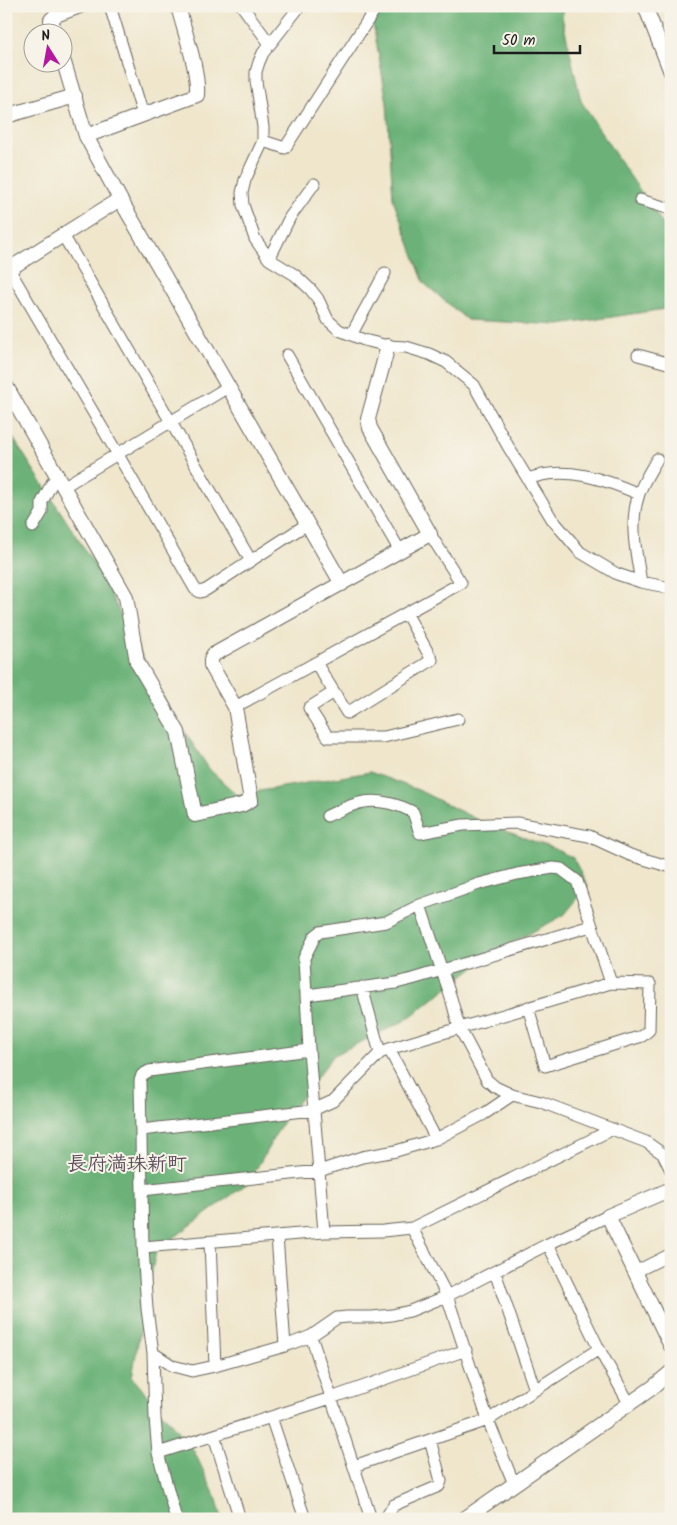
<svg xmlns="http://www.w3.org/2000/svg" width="677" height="1525" font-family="Kalam,'Klee One',sans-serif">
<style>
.forest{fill:#6cb278;stroke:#44674a}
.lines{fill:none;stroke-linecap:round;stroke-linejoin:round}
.minor-casing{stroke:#66635a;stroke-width:13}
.tertiary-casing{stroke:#66635a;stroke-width:16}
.minor{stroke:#fff;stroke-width:11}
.tertiary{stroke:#fff;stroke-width:14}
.labels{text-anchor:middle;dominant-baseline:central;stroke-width:4;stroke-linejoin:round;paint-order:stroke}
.quarter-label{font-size:20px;font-weight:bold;fill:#5c4f5e;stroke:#f7f3e8}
</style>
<rect width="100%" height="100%" fill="#f7f3e8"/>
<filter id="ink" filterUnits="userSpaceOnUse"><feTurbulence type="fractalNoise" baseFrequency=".02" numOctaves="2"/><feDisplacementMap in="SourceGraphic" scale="10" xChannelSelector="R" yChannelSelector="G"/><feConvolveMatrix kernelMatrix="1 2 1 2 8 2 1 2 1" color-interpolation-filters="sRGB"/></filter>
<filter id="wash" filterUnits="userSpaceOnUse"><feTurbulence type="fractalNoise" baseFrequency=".0096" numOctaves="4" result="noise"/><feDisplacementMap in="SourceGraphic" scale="20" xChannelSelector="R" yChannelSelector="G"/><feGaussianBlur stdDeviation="1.12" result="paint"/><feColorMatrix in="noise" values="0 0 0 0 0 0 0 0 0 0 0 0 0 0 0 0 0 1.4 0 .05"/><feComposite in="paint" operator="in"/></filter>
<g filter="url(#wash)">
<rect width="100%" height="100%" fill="#efe6cc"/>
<path class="forest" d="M 370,6 L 565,6 L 562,17 L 581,101 L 617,157 L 667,230 L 671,239 L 671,308 L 560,325 L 467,320 L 424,283 L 393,199 L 387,103 Z
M 6,427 L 98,570 L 170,710 L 210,770 L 237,795 L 370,772 L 418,790 L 484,823 L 555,849 L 573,858 L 588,886 L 564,915 L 489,955 L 406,1020 L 334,1055 L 282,1123 L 249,1182 L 156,1251 L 142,1320 L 132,1377 L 194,1451 L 217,1500 L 222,1519 L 6,1519 Z"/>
</g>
<g filter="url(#ink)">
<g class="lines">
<defs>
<path id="minor" d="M 110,6 L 143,115
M 242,6 L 270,44
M 300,6 L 263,53 L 259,62 L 256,72 L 256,81 L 263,127 L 263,141 L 245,180 L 242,193 L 243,205 L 255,239 L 269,259 L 295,275 L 311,290 L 318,299 L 328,320 L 339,330 L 364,340 L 388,346 L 406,347 L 429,354 L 446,362 L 474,385 L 509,448 L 552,519 L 580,552 L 617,574 L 641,582 L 671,588
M 263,141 L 285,148 L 377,6
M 640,200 L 671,209
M 63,235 L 251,561
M 269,259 L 290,217 L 314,184
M 9,269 L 117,453 L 195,589 L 200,592 L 206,590 L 307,524
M 351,335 L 385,273
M 287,355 L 400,551
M 638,355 L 671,364
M 528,479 C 565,465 604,479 639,494
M 63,487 L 228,387
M 33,527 L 42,512 L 42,502 L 52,483 L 57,477
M 641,582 C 636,553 629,522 639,494 C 643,482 651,470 657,459
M 316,663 L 347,713 L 432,660 L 406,613
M 334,692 L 309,708 L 328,737 L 384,737 L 458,719
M 235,707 L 461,583 L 430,534
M 327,816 C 339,811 351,804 364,802 C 379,799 400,805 413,812 L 420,833 L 463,825 L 517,823 L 589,836 L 630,855 L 671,867
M 420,905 L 451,998 L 459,1027 L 487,1080 L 495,1087 L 512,1095 L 541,1102 L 646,1142 L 663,1154 L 671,1170
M 362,987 L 380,1053
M 307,995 L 396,983 L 412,979 L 591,926
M 389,1049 L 436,1139
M 141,1130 L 313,1110 L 333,1101 L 380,1053 L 389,1049 L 611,983 L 650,984 L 649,1030 L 642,1036 L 545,1066 L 528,1007
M 142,1190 L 319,1171 L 362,1157 L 396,1151 L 436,1139 L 484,1114 L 512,1095
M 412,1228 L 447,1296 L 488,1420 L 514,1484
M 324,1232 L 309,1050 L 304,958 L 315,936 L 320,932 L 386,922 L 420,905 L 479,884 L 517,874 L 553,868 L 561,869 L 577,881 L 611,983
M 277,1236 L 285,1346
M 210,1242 L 215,1366
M 548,1244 L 599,1349 L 629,1403
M 143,1247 L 324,1232 L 383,1231 L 412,1228 L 613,1129
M 495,1272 L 535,1390
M 635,1272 L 671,1254
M 311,1336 L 371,1519
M 153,1353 L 173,1366 L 192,1371 L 215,1366 L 285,1346 L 311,1336 L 337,1318 L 347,1317 L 372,1317 L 392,1315 L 410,1311 L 447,1296 L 548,1244 L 608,1216
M 271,1417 L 305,1519
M 214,1436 L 240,1519
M 158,1453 L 331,1398 L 466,1350
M 354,1466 L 488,1420 L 599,1349
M 176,1519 L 158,1453 L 155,1418 L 153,1353 L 147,1309 L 143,1247 L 140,1081 L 142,1075 L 149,1071 L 309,1050
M 385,1519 L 394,1505 L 439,1486 L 441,1481 L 430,1440"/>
<path id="tertiary" d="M 645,6 L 671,72
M 55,32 L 51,20 L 56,15 L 80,6
M 62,56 L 86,136 L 120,199 L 342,584
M 6,116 L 75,96
M 86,136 L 197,95 C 199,70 184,31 178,6
M 6,271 L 120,199
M 6,386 L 126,597 L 137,662 L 178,732 L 195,815 L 242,805 L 251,800 L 235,707 L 211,665 L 211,660 L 213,655 L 430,534 L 370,428 L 368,419 L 388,346
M 671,1189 L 608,1216 L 671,1346
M 464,1519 L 652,1388 L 671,1372"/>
</defs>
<use href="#minor" class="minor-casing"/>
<use href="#tertiary" class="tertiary-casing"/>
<use href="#minor" class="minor"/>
<use href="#tertiary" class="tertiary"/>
</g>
</g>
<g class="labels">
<g class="quarter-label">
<text x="127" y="1165">長府満珠新町</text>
</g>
</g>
<rect width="677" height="1525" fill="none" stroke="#f7f3e8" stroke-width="25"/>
<g transform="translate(48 48) rotate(349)"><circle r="24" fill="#f7f3e8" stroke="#9f9d96"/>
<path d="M0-4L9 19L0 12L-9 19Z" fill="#b5179e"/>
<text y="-8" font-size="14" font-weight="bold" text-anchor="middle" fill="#1c1c1c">N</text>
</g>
<path d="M494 45v8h86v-8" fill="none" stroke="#1c1c1c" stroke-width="2.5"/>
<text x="502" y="45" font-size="15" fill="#1c1c1c" stroke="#f7f3e8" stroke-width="4" paint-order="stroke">50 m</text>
</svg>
